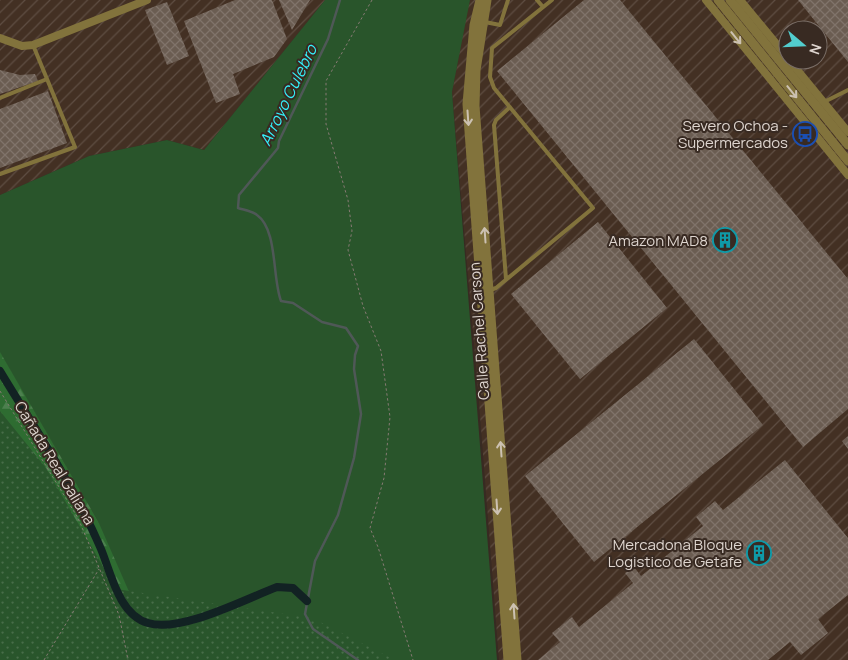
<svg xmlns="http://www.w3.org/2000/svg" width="848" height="660" font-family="Manrope,sans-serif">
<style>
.industrial{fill:url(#industrial-furrows);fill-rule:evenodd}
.green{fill:#29552b}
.forest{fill:url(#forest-firs)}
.park{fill:url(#park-dots)}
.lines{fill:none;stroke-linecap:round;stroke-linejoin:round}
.stream{stroke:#4f5857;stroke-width:2.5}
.canal{stroke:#122223;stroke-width:8}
.building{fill:url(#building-cross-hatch)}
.path{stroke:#877b74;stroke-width:1;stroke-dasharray:2.5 2.5;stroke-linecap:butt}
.service{stroke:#82733c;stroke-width:4}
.minor{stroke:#82733c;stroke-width:8}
.tertiary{stroke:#82733c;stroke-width:9}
.oneway{stroke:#ccc1b2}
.labels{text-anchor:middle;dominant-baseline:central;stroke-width:4;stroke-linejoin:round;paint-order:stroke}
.poi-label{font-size:15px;fill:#ded5cf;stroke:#382a22;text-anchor:end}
.street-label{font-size:15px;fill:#ded5cf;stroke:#382a22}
.water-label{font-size:16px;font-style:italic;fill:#34f2fb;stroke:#382a22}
</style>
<defs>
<pattern id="industrial-furrows" width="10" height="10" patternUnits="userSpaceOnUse" patternTransform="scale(1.25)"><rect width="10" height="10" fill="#433023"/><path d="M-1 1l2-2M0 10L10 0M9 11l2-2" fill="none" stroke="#5e4d42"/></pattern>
<pattern id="forest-firs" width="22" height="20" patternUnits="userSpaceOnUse" patternTransform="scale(1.25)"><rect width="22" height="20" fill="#2e6c31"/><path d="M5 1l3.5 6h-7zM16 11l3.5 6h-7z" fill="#4c804e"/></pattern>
<pattern id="park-dots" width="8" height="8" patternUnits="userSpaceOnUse" patternTransform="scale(1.25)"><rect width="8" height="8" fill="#29552b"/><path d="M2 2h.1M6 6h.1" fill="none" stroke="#486d49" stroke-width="1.8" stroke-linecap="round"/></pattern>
<pattern id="building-cross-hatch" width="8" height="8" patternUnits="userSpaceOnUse" patternTransform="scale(1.25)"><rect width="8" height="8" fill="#6b5d52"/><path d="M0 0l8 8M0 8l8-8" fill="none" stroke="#80736a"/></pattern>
</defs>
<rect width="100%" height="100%" fill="#382a22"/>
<path class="industrial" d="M 0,0 L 325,0 L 204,150 L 167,140 L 89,156 L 0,195 Z
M 469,0 L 848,0 L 848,660 L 499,660 L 478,389 L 452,92 ZM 788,30 L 818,30 L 818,60 L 788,60 Z"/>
<path class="green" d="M 325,0 L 470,0 L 452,92 L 497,660 L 139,660 L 98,521 L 0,353 L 0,195 L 89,156 L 167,140 L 204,150 Z"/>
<path class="forest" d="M 0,352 L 98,521 L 130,594 L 139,660 L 0,423 Z"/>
<path class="park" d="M 0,411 L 46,468 L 116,589 L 312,618 L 395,660 L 0,660 Z"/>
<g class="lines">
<path class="stream" d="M 340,0 L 328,39 L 279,141 L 278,148 L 239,195 L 238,208 C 244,210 252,211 257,215 C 278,230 272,278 281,301 L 293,303 L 322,322 L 346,328 L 358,346 L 355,355 L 354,369 L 361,414 L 354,458 L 338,515 L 315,561 L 305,614 L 313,629 L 358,660"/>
<path class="canal" d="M 0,371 C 35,429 74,486 101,549 C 111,573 119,615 148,623 C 181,633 245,599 277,587 L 293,588 L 307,601"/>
</g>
<path class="building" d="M 235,0 L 272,0 L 287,39 L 274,57 L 233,74 L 240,94 L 216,103 L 184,21 Z
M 279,0 L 310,0 L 292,30 Z
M 584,0 L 620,0 L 848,279 L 848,409 L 803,447 L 497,71 Z
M 798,0 L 848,0 L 848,62 Z
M 167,2 L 189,56 L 167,65 L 145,10 Z
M 0,70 L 20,75 L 35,74 L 38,81 L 0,94 Z
M 48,91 L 67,143 L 0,168 L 0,109 Z
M 598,222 L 667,308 L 580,379 L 511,294 Z
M 694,339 L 763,425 L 594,562 L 525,476 Z
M 848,436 L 848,449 L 842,441 Z
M 785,460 L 848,538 L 848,595 L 818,619 L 828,633 L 801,655 L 790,642 L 768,660 L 538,660 L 560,642 L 552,633 L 572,617 L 579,627 L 633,583 L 625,573 L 634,567 L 641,576 L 703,526 L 696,517 L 715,501 L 723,510 Z"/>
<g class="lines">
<path class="path" d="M 372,0 L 326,81 L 326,124 L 348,200 L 352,231 L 348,250 L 363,306 L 381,351 L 390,417 L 384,478 L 370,528 L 378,547 L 413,660
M 0,391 L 78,518 L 119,615 L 128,660
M 44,660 L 99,569"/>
<path class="service" d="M 537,0 L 543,7
M 485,22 L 500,25 L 508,0
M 0,98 L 47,79
M 824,102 L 848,90
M 0,174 L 75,147 L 33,45
M 506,279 L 494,125 L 496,120 L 510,107
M 490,290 L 496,288 L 593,208 L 494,88 L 490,77 L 492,48 L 552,0"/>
<path class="minor" d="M 706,0 L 848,175
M 740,0 L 788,58
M 0,38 L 22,46 L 33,45 L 147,0
M 789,60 L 848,132"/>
<path class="tertiary" d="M 480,0 L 474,25 L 467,104 L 508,660
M 487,0 L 476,70 L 475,106 L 517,660
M 718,0 L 848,161
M 730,0 L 848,145"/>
</g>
<defs><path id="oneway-shaft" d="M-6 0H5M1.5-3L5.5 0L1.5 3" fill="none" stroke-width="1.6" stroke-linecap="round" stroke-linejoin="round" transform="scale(1.25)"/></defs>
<g class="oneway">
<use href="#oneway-shaft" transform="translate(736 38) rotate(51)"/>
<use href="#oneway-shaft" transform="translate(792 92) rotate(51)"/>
<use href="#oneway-shaft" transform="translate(468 118) rotate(86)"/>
<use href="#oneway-shaft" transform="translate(485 235) rotate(-94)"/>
<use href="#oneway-shaft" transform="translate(501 449) rotate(-94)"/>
<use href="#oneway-shaft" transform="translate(497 507) rotate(86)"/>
<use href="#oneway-shaft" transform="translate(514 611) rotate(-94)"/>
</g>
<defs>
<symbol id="bus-ring" viewBox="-11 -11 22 22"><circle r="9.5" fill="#382a22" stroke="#1a4fb4" stroke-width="1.5"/><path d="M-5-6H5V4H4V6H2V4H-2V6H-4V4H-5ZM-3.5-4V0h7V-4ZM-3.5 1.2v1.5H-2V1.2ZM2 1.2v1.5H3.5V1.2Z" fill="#1a4fb4"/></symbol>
<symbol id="building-ring" viewBox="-11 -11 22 22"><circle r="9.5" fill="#382a22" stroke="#0f9aa8" stroke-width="1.5"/><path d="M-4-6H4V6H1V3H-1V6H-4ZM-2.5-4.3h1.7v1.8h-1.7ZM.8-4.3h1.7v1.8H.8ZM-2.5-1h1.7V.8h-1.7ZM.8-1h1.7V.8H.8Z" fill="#0f9aa8"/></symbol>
</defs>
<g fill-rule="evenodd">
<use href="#bus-ring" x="791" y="120" width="28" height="28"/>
<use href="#building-ring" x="711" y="226" width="28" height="28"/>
<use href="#building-ring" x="745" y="539" width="28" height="28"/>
</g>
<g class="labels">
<g class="poi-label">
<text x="788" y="125">Severo Ochoa -<tspan x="788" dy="17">Supermercados</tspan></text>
<text x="708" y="240">Amazon MAD8</text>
<text x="742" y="544">Mercadona Bloque<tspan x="742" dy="17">Logistico de Getafe</tspan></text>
</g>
<g class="street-label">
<text transform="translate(479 331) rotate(-94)">Calle Rachel Carson</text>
<text transform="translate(55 463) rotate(59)">Cañada Real Galiana</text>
</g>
<g class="water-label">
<text transform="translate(288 95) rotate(-64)">Arroyo Culebro</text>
</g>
</g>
<g transform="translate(803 45) rotate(109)"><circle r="24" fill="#382a22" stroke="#7a6e67"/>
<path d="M0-4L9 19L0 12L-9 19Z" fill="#52cdce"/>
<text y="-8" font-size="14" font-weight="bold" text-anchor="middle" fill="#ded5cf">N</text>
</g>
</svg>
